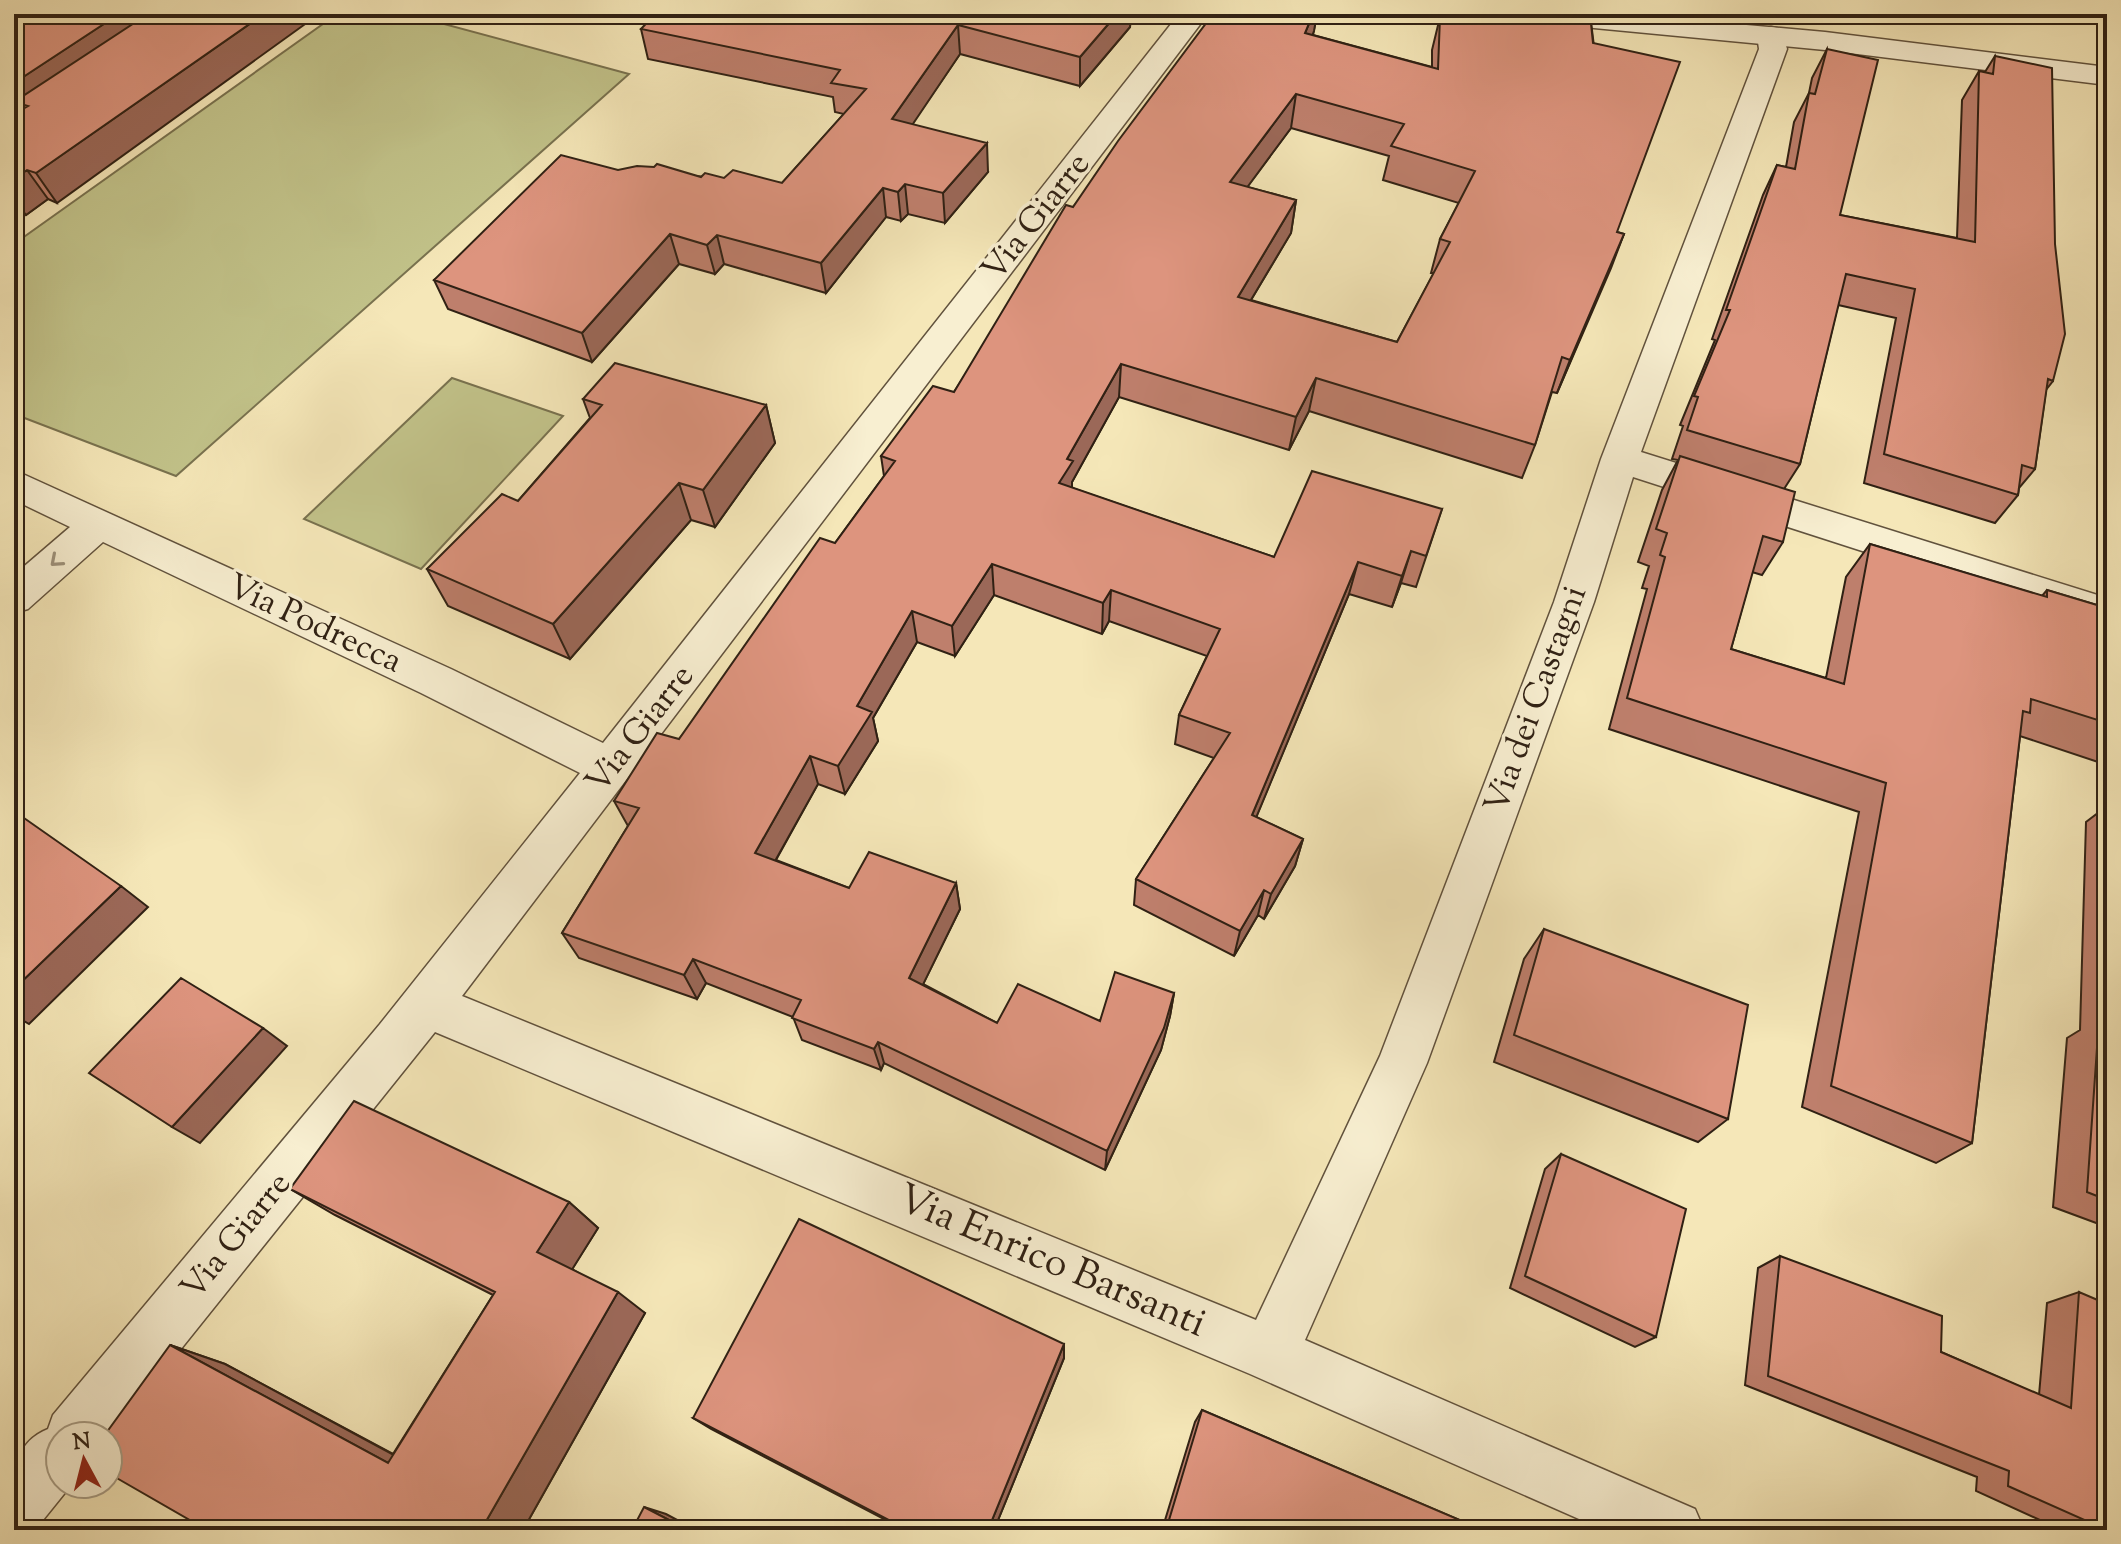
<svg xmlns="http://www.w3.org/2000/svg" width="2121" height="1544" font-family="'Sorts Mill Goudy',serif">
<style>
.green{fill:#c2c38a;stroke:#79724f;stroke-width:2}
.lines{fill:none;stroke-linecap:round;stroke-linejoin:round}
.minor-casing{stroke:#61523d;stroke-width:3}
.tertiary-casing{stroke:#61523d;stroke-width:3}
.minor{fill:#f8efd1;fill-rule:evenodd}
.tertiary{fill:#f8efd1;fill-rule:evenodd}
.wall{fill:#be7f6c;stroke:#302114;stroke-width:2;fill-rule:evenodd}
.shaded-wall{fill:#9b6858;stroke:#302114;stroke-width:2}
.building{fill:#dd947e;stroke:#302114;stroke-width:2;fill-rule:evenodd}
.oneway{stroke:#9e927c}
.labels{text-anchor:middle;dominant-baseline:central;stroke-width:7;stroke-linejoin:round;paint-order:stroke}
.street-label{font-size:34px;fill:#302114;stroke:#f8efd1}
.near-street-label{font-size:40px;fill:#302114;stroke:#f8efd1}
</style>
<rect width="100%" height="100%" fill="#f5e7b8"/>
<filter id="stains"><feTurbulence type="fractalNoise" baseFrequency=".0025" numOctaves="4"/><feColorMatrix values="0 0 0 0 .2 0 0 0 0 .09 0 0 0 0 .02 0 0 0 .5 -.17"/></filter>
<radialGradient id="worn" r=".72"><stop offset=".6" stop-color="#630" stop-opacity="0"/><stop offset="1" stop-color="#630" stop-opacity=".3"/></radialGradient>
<path class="green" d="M 337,14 L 407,14 L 629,74 L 176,476 L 14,414 L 14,244 Z
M 452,378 L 563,416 L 421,569 L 304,519 Z"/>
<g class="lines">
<defs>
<path id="minor" d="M 1179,14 L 1208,14 L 462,996 L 1256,1320 L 1380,1056 L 1554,602 L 1601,459 L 1759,49 L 1757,35 L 1761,29 L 1771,27 L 1781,29 L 1787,49 L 1641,452 L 2107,598 L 2107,630 L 1633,477 L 1594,602 L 1427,1063 L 1305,1340 L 1695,1509 L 1704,1530 L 1604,1530 L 1250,1374 L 435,1032 L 108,1440 L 108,1436 L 60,1436 L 60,1484 L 72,1484 L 35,1530 L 14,1530 C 14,1493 5,1446 48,1429 L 53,1415 L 380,1024 L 580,773 L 421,693 L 103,542 L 28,609 L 14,613 L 14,575 L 70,527 L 14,500 L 14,470 L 451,669 L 603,743 Z"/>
<path id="tertiary" d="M 1517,14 L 1623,14 L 1825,32 L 2107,67 L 2107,85 L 1825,50 L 1531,22 L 1521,20 Z"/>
</defs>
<use href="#minor" class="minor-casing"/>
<use href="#tertiary" class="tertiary-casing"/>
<use href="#minor" class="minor"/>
<use href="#tertiary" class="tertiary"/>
</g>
<path class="wall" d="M 14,14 L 57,203 L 48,199 L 26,215 L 14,211 Z
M 524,14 L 566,14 L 559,21 Z
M 1131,14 L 1130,27 L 1080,86 L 960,54 L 912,124 L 988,172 L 945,223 L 908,214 L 901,221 L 886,217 L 826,293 L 724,264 L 715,274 L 679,264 L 592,362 L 448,309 L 434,280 L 618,170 L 782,183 L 844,114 L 835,112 L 833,97 L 648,59 L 641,29 Z
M 1227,14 L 1317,14 L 1313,35 L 1432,67 L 1432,50 L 1440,17 L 1444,17 L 1444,14 L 1590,14 L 1617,232 L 1624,234 L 1557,393 L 1552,392 L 1535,445 L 1522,478 L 1309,411 L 1289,450 L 1119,397 L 1072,482 L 1072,488 L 1274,557 L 1442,509 L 1416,587 L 1401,583 L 1392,607 L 1349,594 L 1256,817 L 1303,839 L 1295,866 L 1264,919 L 1258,915 L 1234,956 L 1134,905 L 1136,879 L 1214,758 L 1175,744 L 1179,715 L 1207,656 L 1109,621 L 1102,634 L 994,595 L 955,656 L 917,642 L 873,718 L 878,741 L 845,794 L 818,784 L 776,860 L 849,888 L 956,883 L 960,909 L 923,984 L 997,1023 L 1100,1021 L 1174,993 L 1170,1016 L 1161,1050 L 1105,1170 L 884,1063 L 881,1070 L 802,1040 L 793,1017 L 706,983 L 697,999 L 579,958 L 562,933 L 628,826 L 614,801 L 679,739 L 835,543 L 884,476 L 881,456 L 954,392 L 1073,207 ZM 1291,128 L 1389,156 L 1383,180 L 1459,203 L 1440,239 L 1431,273 L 1434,273 L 1397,342 L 1251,300 L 1291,233 L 1296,200 L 1247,187 Z
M 1827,49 L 1840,215 L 1957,238 L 1962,100 L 1979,71 L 1985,72 L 1995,56 L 2053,381 L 2046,390 L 2035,469 L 2019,488 L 2018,495 L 1995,523 L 1864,483 L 1896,318 L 1838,305 L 1800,464 L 1784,489 L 1783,542 L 1762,575 L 1752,572 L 1731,649 L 1826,678 L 1846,577 L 1870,544 L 2042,596 L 2047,590 L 2107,608 L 2107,761 L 2104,764 L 2020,736 L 1972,1143 L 1936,1163 L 1802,1107 L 1859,812 L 1609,729 L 1647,589 L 1642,588 L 1649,566 L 1638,562 L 1662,490 L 1678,460 L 1672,459 L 1683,426 L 1680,425 L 1715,340 L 1712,339 L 1763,195 L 1777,165 L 1786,167 L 1794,122 L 1809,93 L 1812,78 Z
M 583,399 L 766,405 L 775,443 L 715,527 L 691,520 L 570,659 L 448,606 L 427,569 L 518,501 L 590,418 Z
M 2107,806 L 2107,1227 L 2053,1207 L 2067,1038 L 2080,1030 L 2086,822 Z
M 1544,929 L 1728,1119 L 1698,1142 L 1494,1062 L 1524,959 Z
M 1561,1154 L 1656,1337 L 1635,1347 L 1510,1288 L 1545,1169 Z
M 290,1189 L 569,1202 L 598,1228 L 572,1269 L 645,1313 L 523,1530 L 170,1345 L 225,1364 L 393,1454 L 493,1295 L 335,1215 Z
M 1780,1256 L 1941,1352 L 2039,1395 L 2047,1303 L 2079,1292 L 2107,1530 L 2062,1530 L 1976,1491 L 1977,1477 L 1745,1385 L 1758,1268 Z
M 1064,1344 L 1064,1358 L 994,1530 L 905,1530 L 711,1429 L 693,1418 Z
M 1202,1410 L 1483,1530 L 1162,1530 L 1195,1422 Z"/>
<path class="shaded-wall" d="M 119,14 L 180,14 L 28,106 L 14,102 L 25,118 L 14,124 L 14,83 Z
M 264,14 L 319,14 L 57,203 L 36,173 Z
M 557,14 L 566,14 L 559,21 Z
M 1117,14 L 1131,14 L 1130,27 L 1080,86 L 1080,57 Z
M 1313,14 L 1317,14 L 1314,31 L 1300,67 L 1305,33 Z
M 958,25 L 960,54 L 896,149 L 892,119 Z
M 1296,94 L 1291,128 L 1226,216 L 1230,182 Z
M 987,143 L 988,172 L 945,223 L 943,193 Z
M 27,170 L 48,199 L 26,215 L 14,199 L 14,179 Z
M 905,184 L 908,214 L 901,221 L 898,192 Z
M 883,188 L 886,217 L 826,293 L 821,263 Z
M 1296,200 L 1291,233 L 1233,330 L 1238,297 Z
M 670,234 L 679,264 L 592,362 L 582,333 Z
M 1624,234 L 1611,268 L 1557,393 L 1570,360 Z
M 717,235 L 724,264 L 715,274 L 707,245 Z
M 1121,364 L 1119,397 L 1072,482 L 1072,494 L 1059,483 L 1067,459 Z
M 1316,378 L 1309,411 L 1289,450 L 1296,417 Z
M 766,405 L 775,443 L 715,527 L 703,490 Z
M 679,483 L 691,520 L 570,659 L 553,624 Z
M 1411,551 L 1401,583 L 1392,607 L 1402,576 Z
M 1358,562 L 1349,594 L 1246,842 L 1252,815 Z
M 992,564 L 994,595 L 955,656 L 952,626 Z
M 1111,590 L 1109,621 L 1102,634 L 1103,603 Z
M 912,611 L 917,642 L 873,718 L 878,741 L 845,794 L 838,766 L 857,706 Z
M 810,756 L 818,784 L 765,879 L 755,853 Z
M 1303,839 L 1295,866 L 1264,919 L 1271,894 Z
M 956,883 L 960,909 L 915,1001 L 909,978 Z
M 121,886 L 148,907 L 29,1024 L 14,1015 L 14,989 Z
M 1264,890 L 1258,915 L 1234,956 L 1240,931 Z
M 693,959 L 706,983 L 697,999 L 684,975 Z
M 1174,993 L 1170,1016 L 1161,1050 L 1105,1170 L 1107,1151 Z
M 263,1028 L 287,1046 L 200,1143 L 172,1127 Z
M 878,1042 L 884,1063 L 881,1070 L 874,1049 Z
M 569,1202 L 598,1228 L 568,1276 L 537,1252 Z
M 618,1292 L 645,1313 L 523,1530 L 481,1530 Z
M 1064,1344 L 1064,1358 L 994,1530 L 988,1530 Z
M 170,1345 L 225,1364 L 431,1475 L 388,1463 Z
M 644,1507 L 666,1514 L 696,1530 L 688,1530 Z"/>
<path class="building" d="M 14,14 L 119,14 L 14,83 Z
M 148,14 L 264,14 L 36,173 L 27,170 L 14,179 L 14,114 L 28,106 L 14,102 Z
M 655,14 L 1117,14 L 1080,57 L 958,25 L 892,119 L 987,143 L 943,193 L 905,184 L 898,192 L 883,188 L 821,263 L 717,235 L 707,245 L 670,234 L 582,333 L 434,280 L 561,155 L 618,170 L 637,166 L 654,167 L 657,164 L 701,177 L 705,173 L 724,178 L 733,170 L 782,183 L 866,89 L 831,83 L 840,70 L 641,29 Z
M 1213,14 L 1225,17 L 1227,14 L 1313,14 L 1305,33 L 1438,69 L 1440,17 L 1451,18 L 1451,14 L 1590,14 L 1593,43 L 1680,62 L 1617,232 L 1624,234 L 1570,360 L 1562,357 L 1535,445 L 1316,378 L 1296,417 L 1121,364 L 1067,459 L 1073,461 L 1059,483 L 1274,557 L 1312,471 L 1442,509 L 1426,556 L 1411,551 L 1402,576 L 1358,562 L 1252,815 L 1303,839 L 1271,894 L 1264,890 L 1240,931 L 1136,879 L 1230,733 L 1179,715 L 1220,629 L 1111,590 L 1103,603 L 992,564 L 952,626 L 912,611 L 857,706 L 872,712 L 838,766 L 810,756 L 755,853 L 849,888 L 869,852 L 956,883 L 909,978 L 997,1023 L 1018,984 L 1100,1021 L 1115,972 L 1174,993 L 1164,1028 L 1107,1151 L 878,1042 L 874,1049 L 792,1018 L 801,1000 L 693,959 L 684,975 L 562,933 L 639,808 L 614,801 L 657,733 L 679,739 L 820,538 L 835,543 L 895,461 L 881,456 L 933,386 L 954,392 L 1066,205 L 1073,207 L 1118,141 ZM 1296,94 L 1404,124 L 1391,146 L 1475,171 L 1440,239 L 1450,242 L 1397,342 L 1238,297 L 1296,200 L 1230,182 Z
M 1827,49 L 1878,60 L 1840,215 L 1975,242 L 1979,71 L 1993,74 L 1995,56 L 2052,68 L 2055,244 L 2065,334 L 2053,381 L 2048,379 L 2035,469 L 2022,465 L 2018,495 L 1884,454 L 1915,289 L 1846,274 L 1800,464 L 1687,430 L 1698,397 L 1694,396 L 1730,310 L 1726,310 L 1777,165 L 1795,169 L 1809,93 L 1815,94 Z
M 615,363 L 766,405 L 703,490 L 679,483 L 553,624 L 427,569 L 502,494 L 518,501 L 602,405 L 583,399 Z
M 1680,456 L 1795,492 L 1783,542 L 1763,536 L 1731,649 L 1844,684 L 1870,544 L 2047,597 L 2047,590 L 2107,608 L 2107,723 L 2031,699 L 2030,713 L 2023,711 L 1972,1143 L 1831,1086 L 1886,783 L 1627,698 L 1665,557 L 1660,555 L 1667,533 L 1656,529 Z
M 14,811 L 121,886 L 14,989 Z
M 1544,929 L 1748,1005 L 1728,1119 L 1514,1035 Z
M 181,978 L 263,1028 L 172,1127 L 89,1073 Z
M 2099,1019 L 2107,1022 L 2107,1200 L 2087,1192 Z
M 354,1101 L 569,1202 L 537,1252 L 618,1292 L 481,1530 L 207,1530 L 108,1473 L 108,1436 L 104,1436 L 170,1345 L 388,1463 L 495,1292 L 290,1189 Z
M 1561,1154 L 1686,1209 L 1656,1337 L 1525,1276 Z
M 799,1219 L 1064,1344 L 988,1530 L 908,1530 L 693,1418 Z
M 1780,1256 L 1942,1316 L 1941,1352 L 2071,1408 L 2079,1292 L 2107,1304 L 2107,1530 L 2008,1486 L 2009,1471 L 1768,1376 Z
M 1202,1410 L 1483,1530 L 1166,1530 Z
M 644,1507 L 688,1530 L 632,1530 Z"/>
<defs><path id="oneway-chevron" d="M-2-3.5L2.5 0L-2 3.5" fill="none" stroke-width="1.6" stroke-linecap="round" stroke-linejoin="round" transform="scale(2)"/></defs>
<use class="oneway" href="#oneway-chevron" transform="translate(56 561) rotate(139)"/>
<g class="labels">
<g class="street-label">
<text transform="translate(1037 218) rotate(-52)">Via Giarre</text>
<text transform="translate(314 625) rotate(25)">Via Podrecca</text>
<text transform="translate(1537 700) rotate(-70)">Via dei Castagni</text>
<text transform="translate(641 730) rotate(-52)">Via Giarre</text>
<text transform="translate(237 1237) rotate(-51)">Via Giarre</text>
</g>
<g class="near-street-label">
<text transform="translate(1051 1263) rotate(23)">Via Enrico Barsanti</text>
</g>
</g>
<rect width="2121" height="1544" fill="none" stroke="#f5e7b8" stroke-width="48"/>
<rect x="16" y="16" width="2089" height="1512" fill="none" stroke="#302114" stroke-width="4"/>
<rect x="24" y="24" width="2073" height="1496" fill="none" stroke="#302114" stroke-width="2"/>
<g transform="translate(84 1460) rotate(353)"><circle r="38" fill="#f8efd1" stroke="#a89d85" stroke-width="2"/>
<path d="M0-6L14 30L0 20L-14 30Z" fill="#8f2418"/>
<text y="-12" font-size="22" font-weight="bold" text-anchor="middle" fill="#302114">N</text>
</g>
<rect width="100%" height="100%" filter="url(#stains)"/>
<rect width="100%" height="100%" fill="url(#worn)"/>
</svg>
